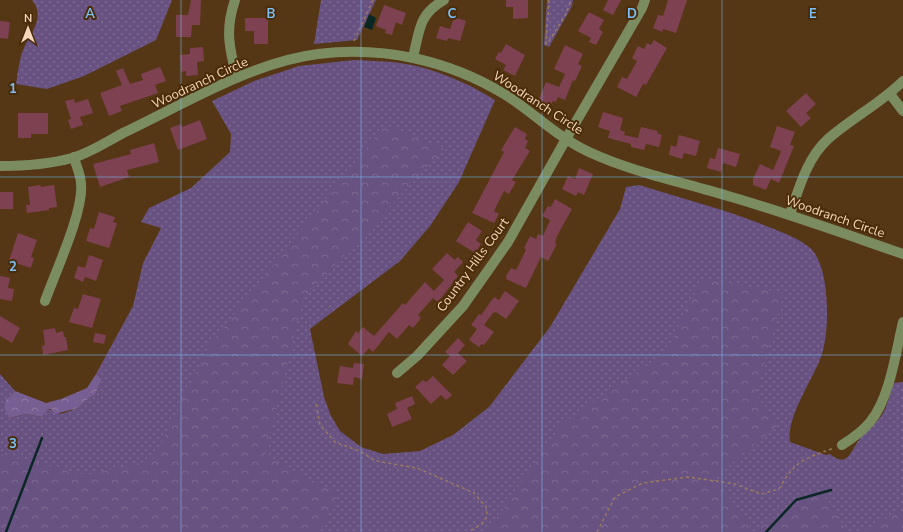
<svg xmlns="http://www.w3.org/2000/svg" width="903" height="532" font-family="'Nunito Sans',sans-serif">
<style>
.grass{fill:url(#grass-dots)}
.forest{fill:url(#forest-crowns)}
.park{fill:url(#park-crowns)}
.water{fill:#0b2724}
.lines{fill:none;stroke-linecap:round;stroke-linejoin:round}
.stream{stroke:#0b2724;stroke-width:2.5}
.building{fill:#7e4151}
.path{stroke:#9b7b5c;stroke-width:1.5;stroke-dasharray:3 3;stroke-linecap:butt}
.minor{stroke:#7c8c61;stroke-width:10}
.grid{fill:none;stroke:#7abff8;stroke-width:1;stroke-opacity:0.55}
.labels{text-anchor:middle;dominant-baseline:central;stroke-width:4;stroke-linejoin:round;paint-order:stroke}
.street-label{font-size:13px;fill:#f7d7b9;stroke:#4a2c09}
.grid-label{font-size:13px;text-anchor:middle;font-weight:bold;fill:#7abff8;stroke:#4a2c09;stroke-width:4;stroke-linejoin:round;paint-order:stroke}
</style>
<defs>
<pattern id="grass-dots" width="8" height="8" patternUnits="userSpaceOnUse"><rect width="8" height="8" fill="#685282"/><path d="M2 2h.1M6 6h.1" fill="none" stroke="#7e6a92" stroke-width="1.8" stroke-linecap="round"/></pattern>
<pattern id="forest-crowns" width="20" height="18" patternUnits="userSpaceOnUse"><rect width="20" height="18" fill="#775e93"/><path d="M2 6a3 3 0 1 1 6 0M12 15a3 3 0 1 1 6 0" fill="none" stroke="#927ca4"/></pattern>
<pattern id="park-crowns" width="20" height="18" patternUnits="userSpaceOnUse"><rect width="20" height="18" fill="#685282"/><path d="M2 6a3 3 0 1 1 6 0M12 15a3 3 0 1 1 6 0" fill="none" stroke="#7e6a92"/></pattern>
</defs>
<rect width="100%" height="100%" fill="#553615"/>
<path class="grass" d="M 32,0 L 172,0 L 156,40 L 84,76 L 47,89 L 16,84 C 18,73 19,59 24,48 C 31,32 46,17 32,0 Z
M 321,0 L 376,0 L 357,40 L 314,44 Z
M 547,0 L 573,0 L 572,6 L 549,47 L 544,45 Z
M 354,60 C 369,61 385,61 400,63 C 434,68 466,82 495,100 L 459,182 L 430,226 L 400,261 L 310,329 L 324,397 L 331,416 L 340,431 L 361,447 L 383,454 L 420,451 L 453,435 L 489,407 L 550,327 L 620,209 L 626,187 L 639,185 C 684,199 731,211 774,229 C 786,234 799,239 809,247 C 831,264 830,334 821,357 C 812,381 786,417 790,442 L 826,455 L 830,454 C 848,469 851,450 859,440 C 866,431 876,424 882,415 C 888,405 890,393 894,383 L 903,382 L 903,532 L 0,532 L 0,374 L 15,391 L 9,397 L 7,414 L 10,418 L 26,414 L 42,417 L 48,409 L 61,414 L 78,408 L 90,397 L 95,395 L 102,379 L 96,374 L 133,306 L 143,263 L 161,228 L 141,222 L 149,208 L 191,188 L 230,152 L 231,134 L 212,101 L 254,81 L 299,66 Z"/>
<path class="forest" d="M 96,374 L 102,379 L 95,395 L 90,397 L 78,408 L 55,414 L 51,409 L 48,409 L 42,417 L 26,414 L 9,418 L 5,409 L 5,401 L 15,391 L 46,403 L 61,399 L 87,388 Z"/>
<path class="park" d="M 385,125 L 444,149 L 303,299 L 265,456 L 338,494 L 320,532 L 0,532 L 0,454 L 86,475 L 153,460 L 209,346 Z
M 702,279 L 784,293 L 756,394 L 777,426 L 715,478 L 754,531 L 820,491 L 848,532 L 487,532 L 562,424 L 666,352 Z
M 903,510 L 903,532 L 861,532 Z"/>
<path class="water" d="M 369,14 L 376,18 L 372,30 L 364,27 Z"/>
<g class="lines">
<path class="stream" d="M 6,532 L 42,438
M 766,532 L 796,500 L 831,490"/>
</g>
<path class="building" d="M 191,0 L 201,0 L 200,25 L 192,25 L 191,37 L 176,37 L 176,15 L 188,15 Z
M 506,0 L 528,0 L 528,18 L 513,19 L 513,7 L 506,7 Z
M 608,0 L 621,0 L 613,15 L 603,10 Z
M 668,0 L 687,0 L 676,33 L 663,29 L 662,32 L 653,28 L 658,15 L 663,16 Z
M 384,5 L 406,13 L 402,25 L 396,22 L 392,35 L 385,33 L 386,30 L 376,26 Z
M 589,12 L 604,20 L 599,29 L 603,32 L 596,45 L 589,42 L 591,38 L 578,31 Z
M 454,17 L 466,21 L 460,41 L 448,38 L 447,41 L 436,38 L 440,26 L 450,29 Z
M 245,18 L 268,18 L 268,44 L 254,44 L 254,31 L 245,31 Z
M 0,21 L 10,22 L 8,39 L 0,38 Z
M 654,40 L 667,48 L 646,85 L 643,84 L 636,97 L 617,87 L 622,77 L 627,79 L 637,61 L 632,58 L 638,46 L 644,49 L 647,43 L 651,45 Z
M 506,44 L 525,55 L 515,76 L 503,70 L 506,65 L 495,59 L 499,52 L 501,53 Z
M 565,45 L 583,54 L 578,64 L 582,66 L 575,81 L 573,80 L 565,100 L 558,97 L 556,102 L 553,101 L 550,107 L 538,101 L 546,82 L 559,87 L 565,74 L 554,69 Z
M 203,47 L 204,61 L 197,62 L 198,75 L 186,76 L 186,71 L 181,72 L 180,55 L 190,54 L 190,48 Z
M 160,67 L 166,81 L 155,85 L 158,93 L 120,106 L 122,111 L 109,116 L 100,93 L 122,85 L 116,71 L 123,68 L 130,84 L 143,80 L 141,74 Z
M 806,93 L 816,104 L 806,113 L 811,118 L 801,127 L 786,111 Z
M 74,99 L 75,103 L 88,99 L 93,113 L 80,117 L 83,125 L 71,129 L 68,120 L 71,119 L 65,101 Z
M 603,112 L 623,118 L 620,130 L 625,132 L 624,135 L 638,138 L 641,127 L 658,131 L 657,133 L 662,135 L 659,147 L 646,144 L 644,150 L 631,147 L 631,144 L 608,138 L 610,131 L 598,127 Z
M 18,113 L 48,113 L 48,134 L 31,134 L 31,138 L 18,138 Z
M 200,120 L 207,139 L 178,150 L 170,128 L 181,124 L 182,127 Z
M 777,126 L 795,132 L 790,145 L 794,146 L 779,183 L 771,179 L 766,190 L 753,185 L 753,179 L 760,164 L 773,170 L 778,159 L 781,151 L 770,147 Z
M 515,127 L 527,134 L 525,139 L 528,141 L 525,148 L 530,151 L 512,180 L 516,182 L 509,194 L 504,191 L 494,211 L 499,214 L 494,223 L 472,213 L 504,152 L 501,150 Z
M 679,135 L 700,141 L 696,156 L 684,153 L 682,159 L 669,155 L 671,145 L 676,147 Z
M 154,143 L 159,162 L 127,170 L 129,177 L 100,187 L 93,164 L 131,154 L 130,150 Z
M 718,148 L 740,154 L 736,167 L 723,163 L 721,172 L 707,168 L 710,158 L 715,159 Z
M 579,168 L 593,174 L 584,195 L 578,192 L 576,196 L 562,189 L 568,176 L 575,179 Z
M 40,185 L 41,187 L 54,185 L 57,207 L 49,208 L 49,210 L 27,213 L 26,205 L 30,205 L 28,187 Z
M 0,192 L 13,192 L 13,209 L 0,209 Z
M 555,199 L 572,209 L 557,236 L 555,243 L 557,244 L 548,261 L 541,257 L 526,288 L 506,279 L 506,276 L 511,268 L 516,270 L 526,250 L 524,248 L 530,236 L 536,239 L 538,234 L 543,236 L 550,220 L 542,216 L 548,206 L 551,207 Z
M 99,212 L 115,217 L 113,222 L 117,223 L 109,248 L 86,241 L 90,228 L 94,229 Z
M 468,222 L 482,231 L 476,240 L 481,244 L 475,253 L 456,241 Z
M 18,233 L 37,240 L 31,257 L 34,258 L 31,268 L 9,261 Z
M 447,253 L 455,260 L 458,257 L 463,262 L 454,272 L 458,276 L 438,302 L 433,298 L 418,315 L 421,318 L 413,328 L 409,325 L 397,339 L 389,332 L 373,352 L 369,348 L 362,356 L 348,344 L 356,331 L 358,333 L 363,327 L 374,336 L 403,303 L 405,305 L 425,282 L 434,291 L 444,280 L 432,269 Z
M 89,255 L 103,260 L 96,281 L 85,277 L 83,282 L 74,278 L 78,266 L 85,268 Z
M 0,276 L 10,278 L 8,288 L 14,289 L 12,301 L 0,299 Z
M 505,291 L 519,301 L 506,319 L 496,312 L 493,313 L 484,325 L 494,332 L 484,345 L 482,344 L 479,347 L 469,340 L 477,329 L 471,325 L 479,314 L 481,315 L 494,297 L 499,300 Z
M 83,294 L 101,299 L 92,328 L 69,322 L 74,308 L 78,309 Z
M 0,316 L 20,328 L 12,343 L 0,336 Z
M 55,328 L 56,333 L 63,331 L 64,337 L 66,337 L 68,350 L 43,355 L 42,346 L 45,345 L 43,330 Z
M 95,333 L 106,335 L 104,344 L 93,342 Z
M 458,338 L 465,345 L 458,353 L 467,361 L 453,375 L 442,365 L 450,356 L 445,352 Z
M 354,363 L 364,364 L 362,379 L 354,377 L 353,385 L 337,383 L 340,366 L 353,368 Z
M 433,376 L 452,395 L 446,400 L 441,395 L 431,404 L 415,387 L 423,380 L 426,382 Z
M 412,396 L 415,404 L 407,408 L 412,419 L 392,427 L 387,414 L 397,409 L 395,403 Z"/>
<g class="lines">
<path class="path" d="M 549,0 L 546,44 L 547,44 L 565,16 L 571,0
M 354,41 L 373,0
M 316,404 L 320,425 L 335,442 L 359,451 L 376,461 L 417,468 L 474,493 L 486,507 L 487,516 L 482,524 L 468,532
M 597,532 L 615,497 L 643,483 L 688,477 L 735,484 L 761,494 L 779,489 C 795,460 804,459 834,448"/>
<path class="minor" d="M 235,0 C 225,29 229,48 237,78
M 413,57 C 420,30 418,15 444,0
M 890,94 L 903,111
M 0,166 C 23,166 50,164 72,158 C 90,153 108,141 125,132 C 184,104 253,62 318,54 C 383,46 448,60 504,94 C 533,112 557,137 589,152 C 632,172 682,182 728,196 C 787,213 845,234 903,254
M 790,214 C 799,188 807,158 828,139 C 852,118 881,103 903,81
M 45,301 C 55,273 84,211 81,184 C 81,175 76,166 74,157
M 397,373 L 417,356 L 463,306 L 508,242 L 566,139 L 642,8 L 645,0
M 842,445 C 853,438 862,432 870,422 C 890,398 896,351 903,322"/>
</g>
<path class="grid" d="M 181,0 L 181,532M 361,0 L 361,532M 542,0 L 542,532M 722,0 L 722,532M 0,177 L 903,177M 0,355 L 903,355"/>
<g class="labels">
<g class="street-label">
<text transform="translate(200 83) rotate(-25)">Woodranch Circle</text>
<text transform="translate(538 103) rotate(33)">Woodranch Circle</text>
<text transform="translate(835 217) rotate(19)">Woodranch Circle</text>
<text transform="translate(473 265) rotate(-54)">Country Hills Court</text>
</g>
</g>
<g class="grid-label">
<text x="90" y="18">A</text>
<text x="271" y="18">B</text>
<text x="452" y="18">C</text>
<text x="632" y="18">D</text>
<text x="813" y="18">E</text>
<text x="13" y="93">1</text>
<text x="13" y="271">2</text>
<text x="13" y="448">3</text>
</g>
<g transform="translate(28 28)" stroke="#4a2c09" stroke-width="3" paint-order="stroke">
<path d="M0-3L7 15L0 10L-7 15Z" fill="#f7d7b9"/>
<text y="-6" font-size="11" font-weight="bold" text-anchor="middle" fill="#f7d7b9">N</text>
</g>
</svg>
